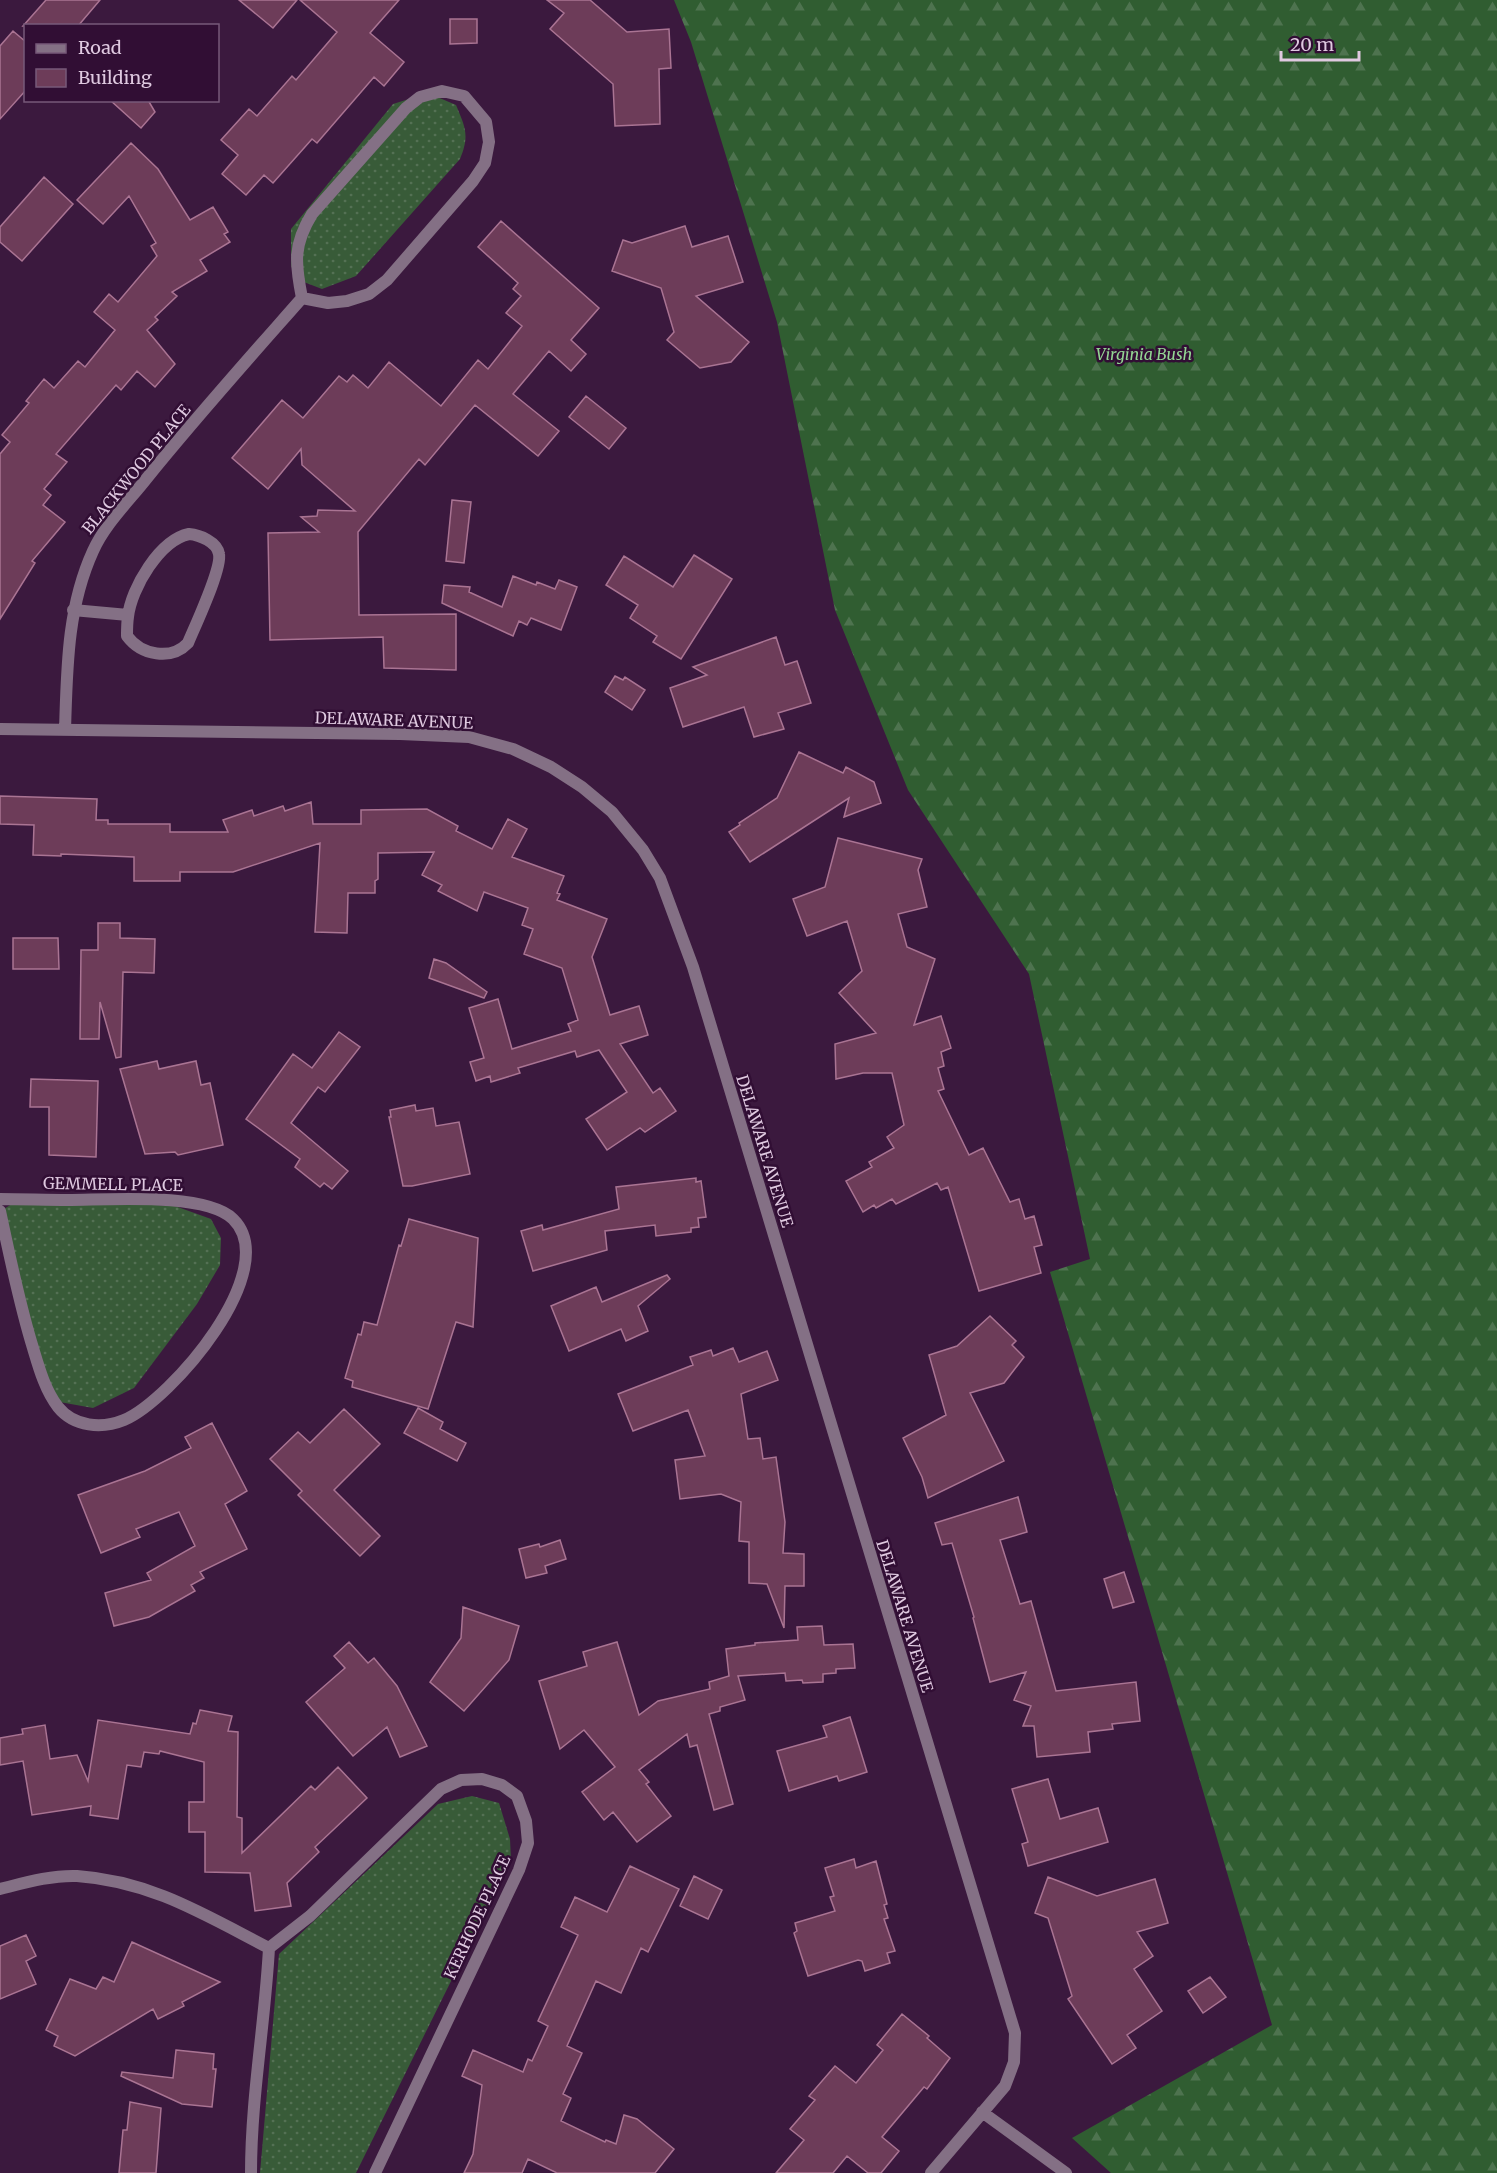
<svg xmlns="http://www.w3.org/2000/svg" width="1497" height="2173" font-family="Merriweather,serif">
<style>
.grass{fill:url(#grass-dots)}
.forest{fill:url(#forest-firs)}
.building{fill:#6d3c59;stroke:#aa7493;stroke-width:1.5}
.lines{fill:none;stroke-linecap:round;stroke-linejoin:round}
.lane{stroke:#847085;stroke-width:12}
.street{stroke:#847085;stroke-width:12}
.labels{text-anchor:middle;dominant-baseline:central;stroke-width:5;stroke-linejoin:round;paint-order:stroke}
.park-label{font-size:16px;font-style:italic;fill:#93d693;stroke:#310e34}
.street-label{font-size:16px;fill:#dfc9e0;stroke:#310e34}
</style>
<defs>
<pattern id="grass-dots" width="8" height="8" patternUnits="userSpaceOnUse" patternTransform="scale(1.5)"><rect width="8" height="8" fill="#385b38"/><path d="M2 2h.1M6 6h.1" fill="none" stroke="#547154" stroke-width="1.8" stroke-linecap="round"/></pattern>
<pattern id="forest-firs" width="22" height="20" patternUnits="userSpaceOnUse" patternTransform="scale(1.5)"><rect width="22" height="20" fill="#305d31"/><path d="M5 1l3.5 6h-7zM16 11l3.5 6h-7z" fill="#4e734f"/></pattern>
</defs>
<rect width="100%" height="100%" fill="#3b193e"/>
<path class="grass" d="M 428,93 L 456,105 C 465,127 470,135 460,159 L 356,276 L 322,289 L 296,279 L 291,265 L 291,229 L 393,104 Z
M 21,1198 L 175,1206 L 211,1219 L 221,1238 L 220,1265 L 197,1304 L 134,1388 L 93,1408 L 54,1401 L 39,1377 L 4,1209 Z
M 472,1796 L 499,1803 L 510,1839 L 511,1860 L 356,2173 L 260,2173 L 279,1954 L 438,1804 Z"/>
<path class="forest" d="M 674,0 L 1497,0 L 1497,2173 L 1111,2173 L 1072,2138 L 1272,2025 L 1050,1272 L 1090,1259 L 1029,974 L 908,790 L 835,610 L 777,322 L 691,42 Z"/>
<path class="building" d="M 46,0 L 100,0 L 78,26 L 23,26 Z
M 239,0 L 297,0 L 273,28 Z
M 300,0 L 399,0 L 370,33 L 404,62 L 384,86 L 374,77 L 317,143 L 312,139 L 273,183 L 264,175 L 246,195 L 222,174 L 238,155 L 221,140 L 249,109 L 257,116 L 292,76 L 296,80 L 337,32 Z
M 547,0 L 590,0 L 627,32 L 669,29 L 671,68 L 659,69 L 660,124 L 615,126 L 613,84 L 550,29 L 564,13 Z
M 450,19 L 477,19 L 477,43 L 450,44 Z
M 13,31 L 26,42 L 26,90 L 0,119 L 0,46 Z
M 110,100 L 148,100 L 155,112 L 141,128 Z
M 131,143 L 158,169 L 190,220 L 213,207 L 228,232 L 224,234 L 230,242 L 200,260 L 207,271 L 172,292 L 177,296 L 155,317 L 158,320 L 147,330 L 175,364 L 155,387 L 137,371 L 121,390 L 116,385 L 56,454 L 67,462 L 44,489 L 51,495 L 43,505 L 65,522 L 32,561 L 35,563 L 0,619 L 0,454 L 10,442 L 2,435 L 29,403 L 26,401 L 44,379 L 54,388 L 78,361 L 85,367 L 115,330 L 94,312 L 109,294 L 118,302 L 157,256 L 151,246 L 156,243 L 129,196 L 103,224 L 77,200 Z
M 44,177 L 73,204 L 22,261 L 0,242 L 0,227 Z
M 501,221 L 599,308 L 571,340 L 586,354 L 571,371 L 549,351 L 513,394 L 559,431 L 538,456 L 475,405 L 425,465 L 419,459 L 358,532 L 359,615 L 456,614 L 456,670 L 384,668 L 383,637 L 270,640 L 268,533 L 319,532 L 301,517 L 317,516 L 318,510 L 355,511 L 302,465 L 301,449 L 268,489 L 232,458 L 282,400 L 303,418 L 339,376 L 347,382 L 353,375 L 368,388 L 389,362 L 441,406 L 478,360 L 488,369 L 522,326 L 506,313 L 521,296 L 513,289 L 518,283 L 478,247 Z
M 685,226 L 692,247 L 728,236 L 743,282 L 696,296 L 749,342 L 731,362 L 700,368 L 667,340 L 674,332 L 661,288 L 612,271 L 623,240 L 632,243 Z
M 586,396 L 626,428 L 609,449 L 569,417 Z
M 452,500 L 471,502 L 464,563 L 446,561 Z
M 694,555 L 732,579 L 681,659 L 653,642 L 657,636 L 630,618 L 638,605 L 606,585 L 624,556 L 673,587 Z
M 513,576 L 536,585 L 537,582 L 555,589 L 559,580 L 577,587 L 561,630 L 531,618 L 527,625 L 519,621 L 513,636 L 442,603 L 444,585 L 470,587 L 469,592 L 502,607 Z
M 776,637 L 785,665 L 797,661 L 811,703 L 778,713 L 784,729 L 754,737 L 744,707 L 683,727 L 670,688 L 707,675 L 693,667 Z
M 615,676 L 623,680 L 625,677 L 645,690 L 632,710 L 605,692 Z
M 799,752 L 843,773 L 846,767 L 874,782 L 881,803 L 844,817 L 849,798 L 750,862 L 729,832 L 740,825 L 739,823 L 777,798 Z
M 0,796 L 97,799 L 96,820 L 108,820 L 108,824 L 170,824 L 170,832 L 228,832 L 223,820 L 252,810 L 254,816 L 283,806 L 285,811 L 311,802 L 313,824 L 361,824 L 361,810 L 427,809 L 458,826 L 456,831 L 492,849 L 508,819 L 527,829 L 512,857 L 564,876 L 557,893 L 560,894 L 557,900 L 607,919 L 592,957 L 610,1015 L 639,1006 L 648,1035 L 620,1044 L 653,1093 L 660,1088 L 676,1111 L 645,1132 L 640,1128 L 607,1150 L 586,1119 L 627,1092 L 599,1050 L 577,1057 L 575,1051 L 518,1068 L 520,1073 L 491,1082 L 490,1076 L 476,1081 L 470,1062 L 484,1058 L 469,1008 L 498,999 L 512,1049 L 571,1031 L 568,1024 L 578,1020 L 562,968 L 524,954 L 533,929 L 522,925 L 528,908 L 484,892 L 477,911 L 438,891 L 442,885 L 422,875 L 434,852 L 378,853 L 378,879 L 375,881 L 375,893 L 348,893 L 347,933 L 315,932 L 320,843 L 233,872 L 180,872 L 180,881 L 134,881 L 134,857 L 61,854 L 61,856 L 33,855 L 34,825 L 0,824 Z
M 838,838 L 922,859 L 918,870 L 927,907 L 898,914 L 907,947 L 935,959 L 914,1025 L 941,1016 L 951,1048 L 941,1052 L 944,1066 L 938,1068 L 944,1089 L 938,1091 L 969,1155 L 983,1148 L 1010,1202 L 1019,1199 L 1025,1219 L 1034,1216 L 1042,1245 L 1034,1247 L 1041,1273 L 979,1291 L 948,1187 L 941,1190 L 937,1183 L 896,1204 L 892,1199 L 876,1208 L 874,1205 L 863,1212 L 846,1181 L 872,1167 L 869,1162 L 894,1148 L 887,1137 L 904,1125 L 892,1073 L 863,1073 L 836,1079 L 835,1044 L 876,1033 L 839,993 L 862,971 L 847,921 L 807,936 L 793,899 L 825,887 Z
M 98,923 L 120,923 L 120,938 L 155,939 L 154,973 L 123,972 L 121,1057 L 116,1058 L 100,1002 L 99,1039 L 80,1039 L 81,950 L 98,950 Z
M 13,938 L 58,938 L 59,969 L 13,969 Z
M 434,959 L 446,963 L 487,992 L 484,998 L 429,978 Z
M 339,1032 L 360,1047 L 325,1092 L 318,1087 L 291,1123 L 348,1171 L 332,1189 L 324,1183 L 320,1187 L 295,1167 L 300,1159 L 246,1119 L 293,1054 L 312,1068 Z
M 157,1061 L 159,1069 L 196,1061 L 201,1085 L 210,1083 L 223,1145 L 178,1155 L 175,1152 L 145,1154 L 120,1069 Z
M 31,1079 L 98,1081 L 96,1157 L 49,1155 L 49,1107 L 30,1107 Z
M 415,1105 L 416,1111 L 433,1108 L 436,1126 L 459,1122 L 470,1174 L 412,1186 L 403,1186 L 389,1117 L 391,1117 L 390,1110 Z
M 696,1178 L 696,1182 L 701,1181 L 706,1217 L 698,1218 L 699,1227 L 691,1228 L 691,1232 L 656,1236 L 655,1225 L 605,1231 L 607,1250 L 533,1271 L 521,1231 L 542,1225 L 543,1230 L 619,1209 L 616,1187 Z
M 409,1219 L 478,1238 L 473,1327 L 456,1322 L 428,1409 L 352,1387 L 353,1381 L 345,1378 L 358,1334 L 361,1335 L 364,1322 L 377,1325 L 399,1245 L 401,1246 Z
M 667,1275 L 670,1279 L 638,1306 L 648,1331 L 626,1341 L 621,1329 L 569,1351 L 551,1306 L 596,1287 L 602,1302 Z
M 990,1316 L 1016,1341 L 1012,1345 L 1024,1357 L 1004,1383 L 970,1393 L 1004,1461 L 928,1498 L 922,1477 L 903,1438 L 946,1415 L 929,1355 L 957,1346 Z
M 733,1348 L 739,1362 L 767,1351 L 778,1380 L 741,1394 L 748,1439 L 760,1438 L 763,1459 L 776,1457 L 785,1522 L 783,1553 L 804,1554 L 804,1586 L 785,1586 L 784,1628 L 767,1584 L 749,1583 L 749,1542 L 739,1541 L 741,1502 L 721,1494 L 680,1499 L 675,1460 L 705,1456 L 688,1410 L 633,1431 L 618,1394 L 693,1365 L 690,1357 L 711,1350 L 713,1356 Z
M 418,1408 L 443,1422 L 440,1429 L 466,1443 L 457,1461 L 404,1433 Z
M 344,1409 L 380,1444 L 334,1490 L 380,1536 L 360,1556 L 298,1495 L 302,1491 L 270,1459 L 298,1432 L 310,1443 Z
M 212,1423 L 247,1491 L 225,1504 L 247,1549 L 200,1572 L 204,1578 L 191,1585 L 195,1591 L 149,1617 L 114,1626 L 105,1593 L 151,1580 L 147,1573 L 195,1546 L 179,1512 L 136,1529 L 140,1537 L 101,1553 L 78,1495 L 145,1471 L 191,1448 L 185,1437 Z
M 1018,1497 L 1027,1532 L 1000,1540 L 1020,1604 L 1031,1601 L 1056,1691 L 1136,1682 L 1140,1721 L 1112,1724 L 1113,1729 L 1088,1732 L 1090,1752 L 1037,1757 L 1034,1726 L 1023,1726 L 1031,1706 L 1014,1700 L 1026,1672 L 990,1682 L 973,1618 L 974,1617 L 952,1543 L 942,1545 L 935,1523 Z
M 560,1540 L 566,1559 L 545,1566 L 547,1573 L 526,1578 L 519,1549 L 539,1544 L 540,1547 Z
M 1124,1572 L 1134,1602 L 1113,1608 L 1104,1579 Z
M 463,1607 L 519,1626 L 509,1660 L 464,1711 L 430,1682 L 461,1638 Z
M 822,1626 L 824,1645 L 853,1644 L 855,1668 L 836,1669 L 836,1673 L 823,1674 L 823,1682 L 803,1683 L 802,1680 L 786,1681 L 785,1673 L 738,1676 L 745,1700 L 720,1707 L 720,1711 L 709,1714 L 733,1804 L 714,1810 L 697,1745 L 690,1747 L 687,1734 L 639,1770 L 649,1782 L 646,1784 L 671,1816 L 637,1842 L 613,1812 L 604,1820 L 582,1792 L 615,1767 L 584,1730 L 560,1749 L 539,1681 L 587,1666 L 583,1652 L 617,1642 L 639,1715 L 658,1701 L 710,1689 L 709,1682 L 729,1676 L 726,1649 L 755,1645 L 755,1643 L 798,1640 L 797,1627 Z
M 349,1642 L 368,1663 L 374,1658 L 397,1686 L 427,1746 L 400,1757 L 387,1727 L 353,1756 L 306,1702 L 345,1668 L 334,1656 Z
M 200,1710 L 232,1716 L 228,1731 L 238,1732 L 237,1817 L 242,1818 L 242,1853 L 311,1786 L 315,1790 L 338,1767 L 367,1798 L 315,1847 L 319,1852 L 287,1883 L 291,1906 L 255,1911 L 250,1873 L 205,1872 L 205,1832 L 189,1832 L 189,1802 L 204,1802 L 204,1762 L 160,1751 L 159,1754 L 144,1752 L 141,1767 L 127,1765 L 118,1819 L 90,1815 L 91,1806 L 32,1815 L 23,1761 L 0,1765 L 0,1738 L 23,1734 L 22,1729 L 45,1725 L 50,1759 L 77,1755 L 88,1781 L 98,1720 L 190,1734 L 193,1723 L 196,1724 Z
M 850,1717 L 867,1772 L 839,1781 L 837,1776 L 789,1791 L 777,1751 L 827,1737 L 823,1726 Z
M 1048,1779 L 1060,1819 L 1098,1808 L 1108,1842 L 1028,1866 L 1022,1844 L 1028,1842 L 1012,1789 Z
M 854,1859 L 856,1868 L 876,1861 L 887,1904 L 884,1905 L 888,1918 L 884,1919 L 895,1951 L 887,1953 L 890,1963 L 865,1971 L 862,1961 L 858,1960 L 808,1976 L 794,1933 L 797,1931 L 795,1923 L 835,1911 L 830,1897 L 834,1896 L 825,1868 Z
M 630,1866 L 679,1889 L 648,1952 L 641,1948 L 621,1993 L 596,1981 L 567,2046 L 582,2053 L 563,2094 L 571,2098 L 561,2121 L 605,2142 L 606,2140 L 616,2144 L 624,2115 L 637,2119 L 674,2149 L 655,2173 L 557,2173 L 528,2159 L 522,2173 L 464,2173 L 473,2154 L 482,2085 L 462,2076 L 473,2050 L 523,2072 L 528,2059 L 532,2061 L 548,2026 L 538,2021 L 578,1935 L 561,1927 L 575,1897 L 607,1912 Z
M 694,1876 L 722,1890 L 708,1919 L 680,1906 Z
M 1048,1877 L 1097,1896 L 1155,1879 L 1168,1923 L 1137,1932 L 1153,1956 L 1134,1969 L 1162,2011 L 1127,2035 L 1136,2048 L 1112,2064 L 1068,1999 L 1072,1996 L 1048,1918 L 1035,1913 Z
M 26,1935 L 36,1956 L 26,1961 L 36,1984 L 0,1999 L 0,1946 Z
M 132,1942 L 220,1982 L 182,2002 L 184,2006 L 158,2019 L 153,2009 L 75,2056 L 54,2046 L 58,2036 L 46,2030 L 70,1979 L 96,1989 L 103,1977 L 114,1982 Z
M 1210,1977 L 1226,1997 L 1203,2013 L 1188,1991 Z
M 902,2014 L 929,2036 L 927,2038 L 950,2058 L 927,2089 L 924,2087 L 882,2137 L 899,2151 L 881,2173 L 868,2173 L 847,2156 L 833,2173 L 776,2173 L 804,2140 L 790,2129 L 815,2100 L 809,2096 L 835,2066 L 856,2083 L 883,2050 L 877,2045 Z
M 176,2050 L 214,2054 L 213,2069 L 216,2069 L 212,2107 L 182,2104 L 121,2076 L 122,2072 L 173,2078 Z
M 130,2102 L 161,2108 L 156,2173 L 119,2173 L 123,2130 L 127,2130 Z"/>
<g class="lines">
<path class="lane" d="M 189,534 C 200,535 217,542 219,554 C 222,569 195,626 188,643 C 171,661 141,655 127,636 C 127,629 127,623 128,617 C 131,588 160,540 189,534 Z
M 73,610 L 128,615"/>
<path class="street" d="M 442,91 L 464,96 L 486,122 L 489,142 L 485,163 L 473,181 L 387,280 L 369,294 L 347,301 L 328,303 L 302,298 C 295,263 293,245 312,214 L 406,108 L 420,97 Z
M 0,729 L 400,734 L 469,737 L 513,749 L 551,767 L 582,787 L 612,812 L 643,850 L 660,878 L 693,967 L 1015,2033 L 1014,2062 L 1005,2086 L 931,2173
M 65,730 C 67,669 67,608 93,551 C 105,524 129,501 147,478 C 197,416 250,357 302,298
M 0,1199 C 23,1199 46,1200 68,1200 C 107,1200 205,1192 233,1219 C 284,1269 171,1400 124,1420 C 102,1429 74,1427 58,1407 C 45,1390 39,1368 33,1348 C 19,1303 10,1257 0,1211
M 0,1889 C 24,1883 51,1875 77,1876 C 151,1881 205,1915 269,1948
M 269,1948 L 310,1916 L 441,1789 L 461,1780 L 482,1779 L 502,1785 L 517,1796 L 526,1821 L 528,1843 L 519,1870 L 375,2173
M 982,2112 L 1066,2173
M 251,2173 C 251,2098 265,2023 269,1948"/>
</g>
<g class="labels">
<g class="park-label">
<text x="1144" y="354">Virginia Bush</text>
</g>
<g class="street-label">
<text transform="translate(136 469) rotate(-51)">BLACKWOOD PLACE</text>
<text transform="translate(394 720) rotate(2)">DELAWARE AVENUE</text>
<text transform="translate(765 1151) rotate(73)">DELAWARE AVENUE</text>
<text transform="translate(113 1184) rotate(1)">GEMMELL PLACE</text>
<text transform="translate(905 1616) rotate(73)">DELAWARE AVENUE</text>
<text transform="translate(477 1917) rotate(-65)">KERHODE PLACE</text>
</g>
</g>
<rect x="24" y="24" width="195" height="78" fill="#310e34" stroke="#775979" stroke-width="1.5"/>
<rect x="36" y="44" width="30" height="9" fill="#847085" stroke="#775979" stroke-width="1.5"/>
<text x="78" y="54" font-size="18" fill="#dfc9e0">Road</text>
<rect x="36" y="69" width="30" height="18" fill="#6d3c59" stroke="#775979" stroke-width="1.5"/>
<text x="78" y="84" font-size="18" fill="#dfc9e0">Building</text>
<path d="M1281 51v9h78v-9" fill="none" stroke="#dfc9e0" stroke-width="3"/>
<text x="1290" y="51" font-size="18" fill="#dfc9e0" stroke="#310e34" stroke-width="4.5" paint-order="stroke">20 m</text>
</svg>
